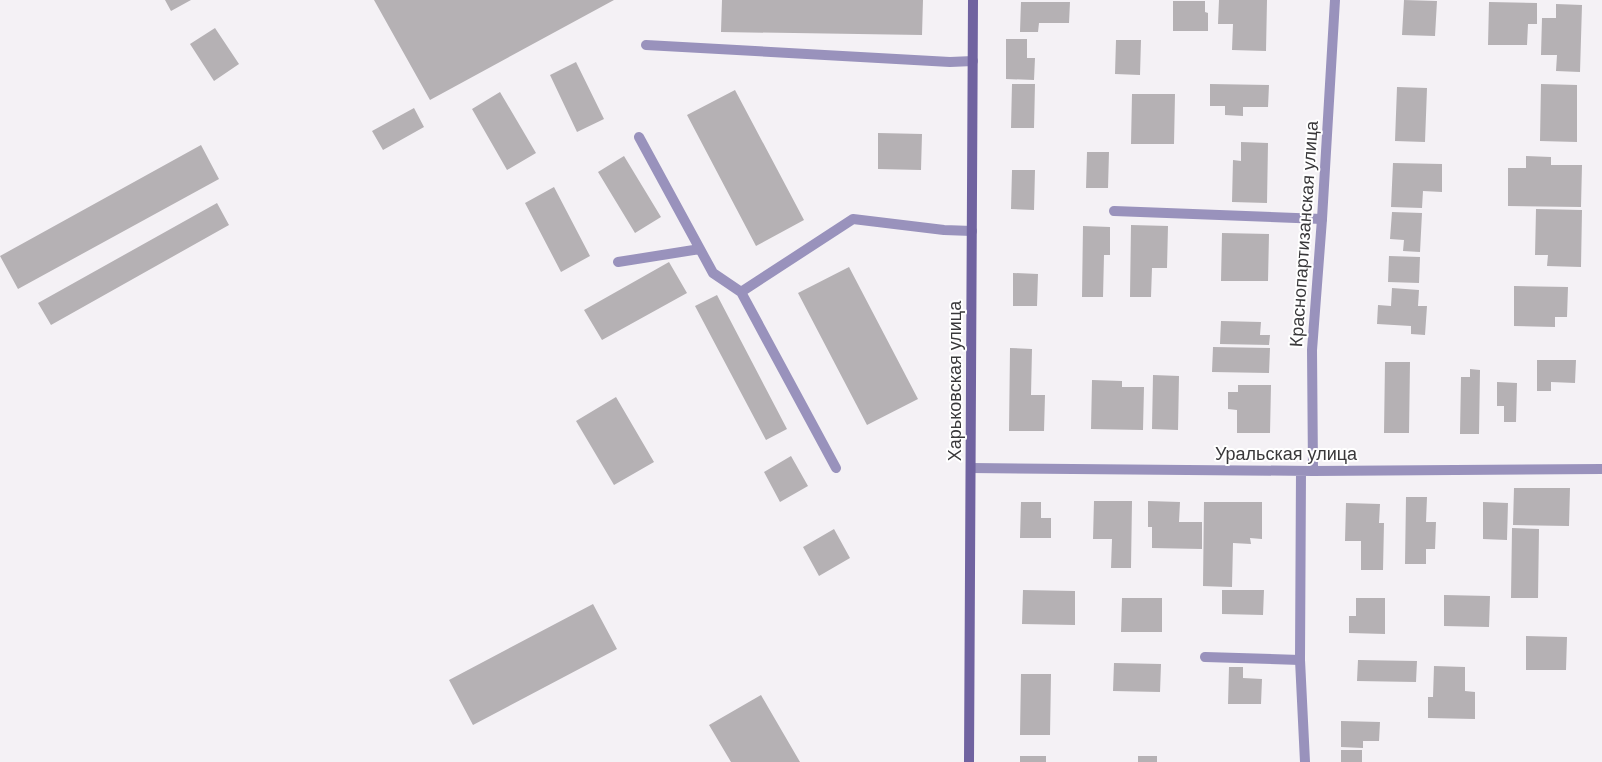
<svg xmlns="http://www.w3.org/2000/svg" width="1602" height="762" font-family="Arial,sans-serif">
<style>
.building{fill:#b5b1b4}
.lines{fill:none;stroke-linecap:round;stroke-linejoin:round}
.lane{stroke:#9992bc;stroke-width:10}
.street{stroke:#9992bc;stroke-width:10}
.secondary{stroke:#7063a0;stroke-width:10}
.labels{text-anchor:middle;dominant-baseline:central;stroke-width:4;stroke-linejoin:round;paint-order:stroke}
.street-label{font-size:18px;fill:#39383a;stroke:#fff}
</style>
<rect width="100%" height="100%" fill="#f4f1f5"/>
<path class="building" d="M 165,0 L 191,0 L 171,11 Z
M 374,0 L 614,0 L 430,100 Z
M 722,0 L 923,0 L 922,35 L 721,32 Z
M 1219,0 L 1267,0 L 1266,51 L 1232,50 L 1233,24 L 1218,24 Z
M 1404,0 L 1437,1 L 1435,36 L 1402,35 Z
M 1173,1 L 1205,1 L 1205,12 L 1208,13 L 1208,31 L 1173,31 Z
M 1021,2 L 1070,2 L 1069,23 L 1039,23 L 1038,32 L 1020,32 Z
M 1489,2 L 1537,3 L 1537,24 L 1528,24 L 1527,45 L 1488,45 Z
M 1556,4 L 1582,5 L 1580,72 L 1556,71 L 1557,55 L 1541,55 L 1542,18 L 1556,18 Z
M 215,28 L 239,64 L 214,81 L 190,44 Z
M 1006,39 L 1027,39 L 1027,58 L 1035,58 L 1034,80 L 1006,79 Z
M 1116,40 L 1141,40 L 1140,75 L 1115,74 Z
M 576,62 L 604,119 L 577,132 L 550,75 Z
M 1012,84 L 1035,84 L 1034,128 L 1011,128 Z
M 1210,84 L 1269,85 L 1268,107 L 1243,107 L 1243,116 L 1225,115 L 1225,106 L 1210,106 Z
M 1541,84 L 1577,85 L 1577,142 L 1540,141 Z
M 1397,87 L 1427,88 L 1425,142 L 1395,141 Z
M 735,90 L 804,220 L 756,246 L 687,115 Z
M 500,92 L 536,153 L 507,170 L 472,109 Z
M 1132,94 L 1175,94 L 1174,144 L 1131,144 Z
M 414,108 L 424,127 L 383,150 L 372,131 Z
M 878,133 L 922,134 L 921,170 L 878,169 Z
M 1241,142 L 1268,143 L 1267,203 L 1232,202 L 1233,160 L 1241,161 Z
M 201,145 L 219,179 L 18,289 L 0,256 Z
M 1087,152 L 1109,152 L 1108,188 L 1086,188 Z
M 624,156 L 661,217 L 635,233 L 598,172 Z
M 1526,156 L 1551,157 L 1551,165 L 1582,165 L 1581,207 L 1508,206 L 1508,168 L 1526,168 Z
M 1393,163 L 1442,164 L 1442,192 L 1423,191 L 1422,208 L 1391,207 Z
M 1012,170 L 1035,170 L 1034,210 L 1011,209 Z
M 554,187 L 590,256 L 561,272 L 525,203 Z
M 217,203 L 229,225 L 51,325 L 38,303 Z
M 1536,209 L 1582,210 L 1581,267 L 1547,266 L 1548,255 L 1535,255 Z
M 1392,212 L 1422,213 L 1420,252 L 1403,251 L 1404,240 L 1390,239 Z
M 1131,225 L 1168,226 L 1167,268 L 1152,268 L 1151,297 L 1130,297 Z
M 1083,226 L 1110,227 L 1110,255 L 1104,255 L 1103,297 L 1082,297 Z
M 1222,233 L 1269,234 L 1268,281 L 1221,281 Z
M 1389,256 L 1420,257 L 1419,283 L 1388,282 Z
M 669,262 L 687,293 L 602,340 L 584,310 Z
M 849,267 L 918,399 L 867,425 L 798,293 Z
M 1013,273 L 1038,274 L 1037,306 L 1013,306 Z
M 1514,286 L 1568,287 L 1567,317 L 1555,317 L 1555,327 L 1514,326 Z
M 1392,288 L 1419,290 L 1418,306 L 1427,306 L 1425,335 L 1411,334 L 1411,326 L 1377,324 L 1378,305 L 1391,306 Z
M 717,295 L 787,429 L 766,440 L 695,306 Z
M 1221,321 L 1261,322 L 1260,335 L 1270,335 L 1269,345 L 1220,344 Z
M 1213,347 L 1270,348 L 1269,373 L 1212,372 Z
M 1010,348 L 1032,349 L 1031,395 L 1045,395 L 1044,431 L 1009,431 Z
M 1537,360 L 1576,360 L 1575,383 L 1551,382 L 1551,391 L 1537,391 Z
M 1385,362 L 1410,362 L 1409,433 L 1384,433 Z
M 1470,369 L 1480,370 L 1479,434 L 1460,434 L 1461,377 L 1470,377 Z
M 1153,375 L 1179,376 L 1178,430 L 1152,429 Z
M 1092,380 L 1122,381 L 1122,387 L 1144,387 L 1143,430 L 1091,429 Z
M 1497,382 L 1517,383 L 1516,422 L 1504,422 L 1504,406 L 1497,406 Z
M 1238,385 L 1271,385 L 1270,433 L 1237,433 L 1237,410 L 1228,409 L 1228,392 L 1238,392 Z
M 616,397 L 654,462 L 614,485 L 576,421 Z
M 791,456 L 808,486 L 780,502 L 764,472 Z
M 1514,488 L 1570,488 L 1569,526 L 1513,525 Z
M 1406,497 L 1427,497 L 1426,522 L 1436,522 L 1435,549 L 1426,549 L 1426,564 L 1405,564 Z
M 1094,501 L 1132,501 L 1131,568 L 1111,568 L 1112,539 L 1093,539 Z
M 1148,501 L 1180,502 L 1179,522 L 1202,522 L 1202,549 L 1152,548 L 1152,527 L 1148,527 Z
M 1021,502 L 1041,502 L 1041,518 L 1051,518 L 1051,538 L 1020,538 Z
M 1204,502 L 1262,502 L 1262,539 L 1250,538 L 1251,544 L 1233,543 L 1232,587 L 1203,586 Z
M 1483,502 L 1508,503 L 1507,540 L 1483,539 Z
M 1346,503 L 1380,504 L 1379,523 L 1384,523 L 1383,570 L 1361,570 L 1361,541 L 1345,541 Z
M 1512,528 L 1539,529 L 1538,598 L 1511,598 Z
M 834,529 L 850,558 L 819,576 L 803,547 Z
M 1023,590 L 1075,591 L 1075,625 L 1022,624 Z
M 1222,590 L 1264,590 L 1263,615 L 1222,614 Z
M 1444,595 L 1490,596 L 1489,627 L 1444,626 Z
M 1122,598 L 1162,598 L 1162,632 L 1121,632 Z
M 1356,598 L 1385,598 L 1385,634 L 1349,633 L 1349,616 L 1356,616 Z
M 593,604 L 617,649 L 473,725 L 449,680 Z
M 1526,636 L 1567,637 L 1566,670 L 1526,670 Z
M 1358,660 L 1417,661 L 1416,682 L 1357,681 Z
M 1114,663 L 1161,664 L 1160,692 L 1113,691 Z
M 1434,666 L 1465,667 L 1465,691 L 1475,692 L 1475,719 L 1428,718 L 1428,697 L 1433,697 Z
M 1229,667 L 1243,667 L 1243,678 L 1262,679 L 1261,704 L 1228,704 Z
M 1021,674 L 1051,674 L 1050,735 L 1020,735 Z
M 761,695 L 800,762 L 731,762 L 709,725 Z
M 1341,721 L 1380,722 L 1379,741 L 1363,741 L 1363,748 L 1341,747 Z
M 1341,750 L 1362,750 L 1362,762 L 1341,762 Z
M 1020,756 L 1046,756 L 1046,762 L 1020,762 Z
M 1138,756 L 1157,756 L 1157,762 L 1138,762 Z"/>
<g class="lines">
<path class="lane" d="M 646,45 L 950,62 L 973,61
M 639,137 L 713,273 L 741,292 L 853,219 L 944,230 L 972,231
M 1114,211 L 1322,219
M 618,262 L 700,249
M 741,292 L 836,468
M 1205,657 L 1300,660"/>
<path class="street" d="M 971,468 L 1313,471 L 1602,469
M 1301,471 L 1300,660 L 1305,762
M 1313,471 L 1312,350 L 1322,219 L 1335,0"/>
<path class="secondary" d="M 969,762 L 973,0"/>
</g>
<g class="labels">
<g class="street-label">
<text transform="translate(1304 234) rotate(-86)">Краснопартизанская улица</text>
<text transform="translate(955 381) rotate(-90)">Харьковская улица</text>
<text x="1286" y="454">Уральская улица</text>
</g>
</g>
</svg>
